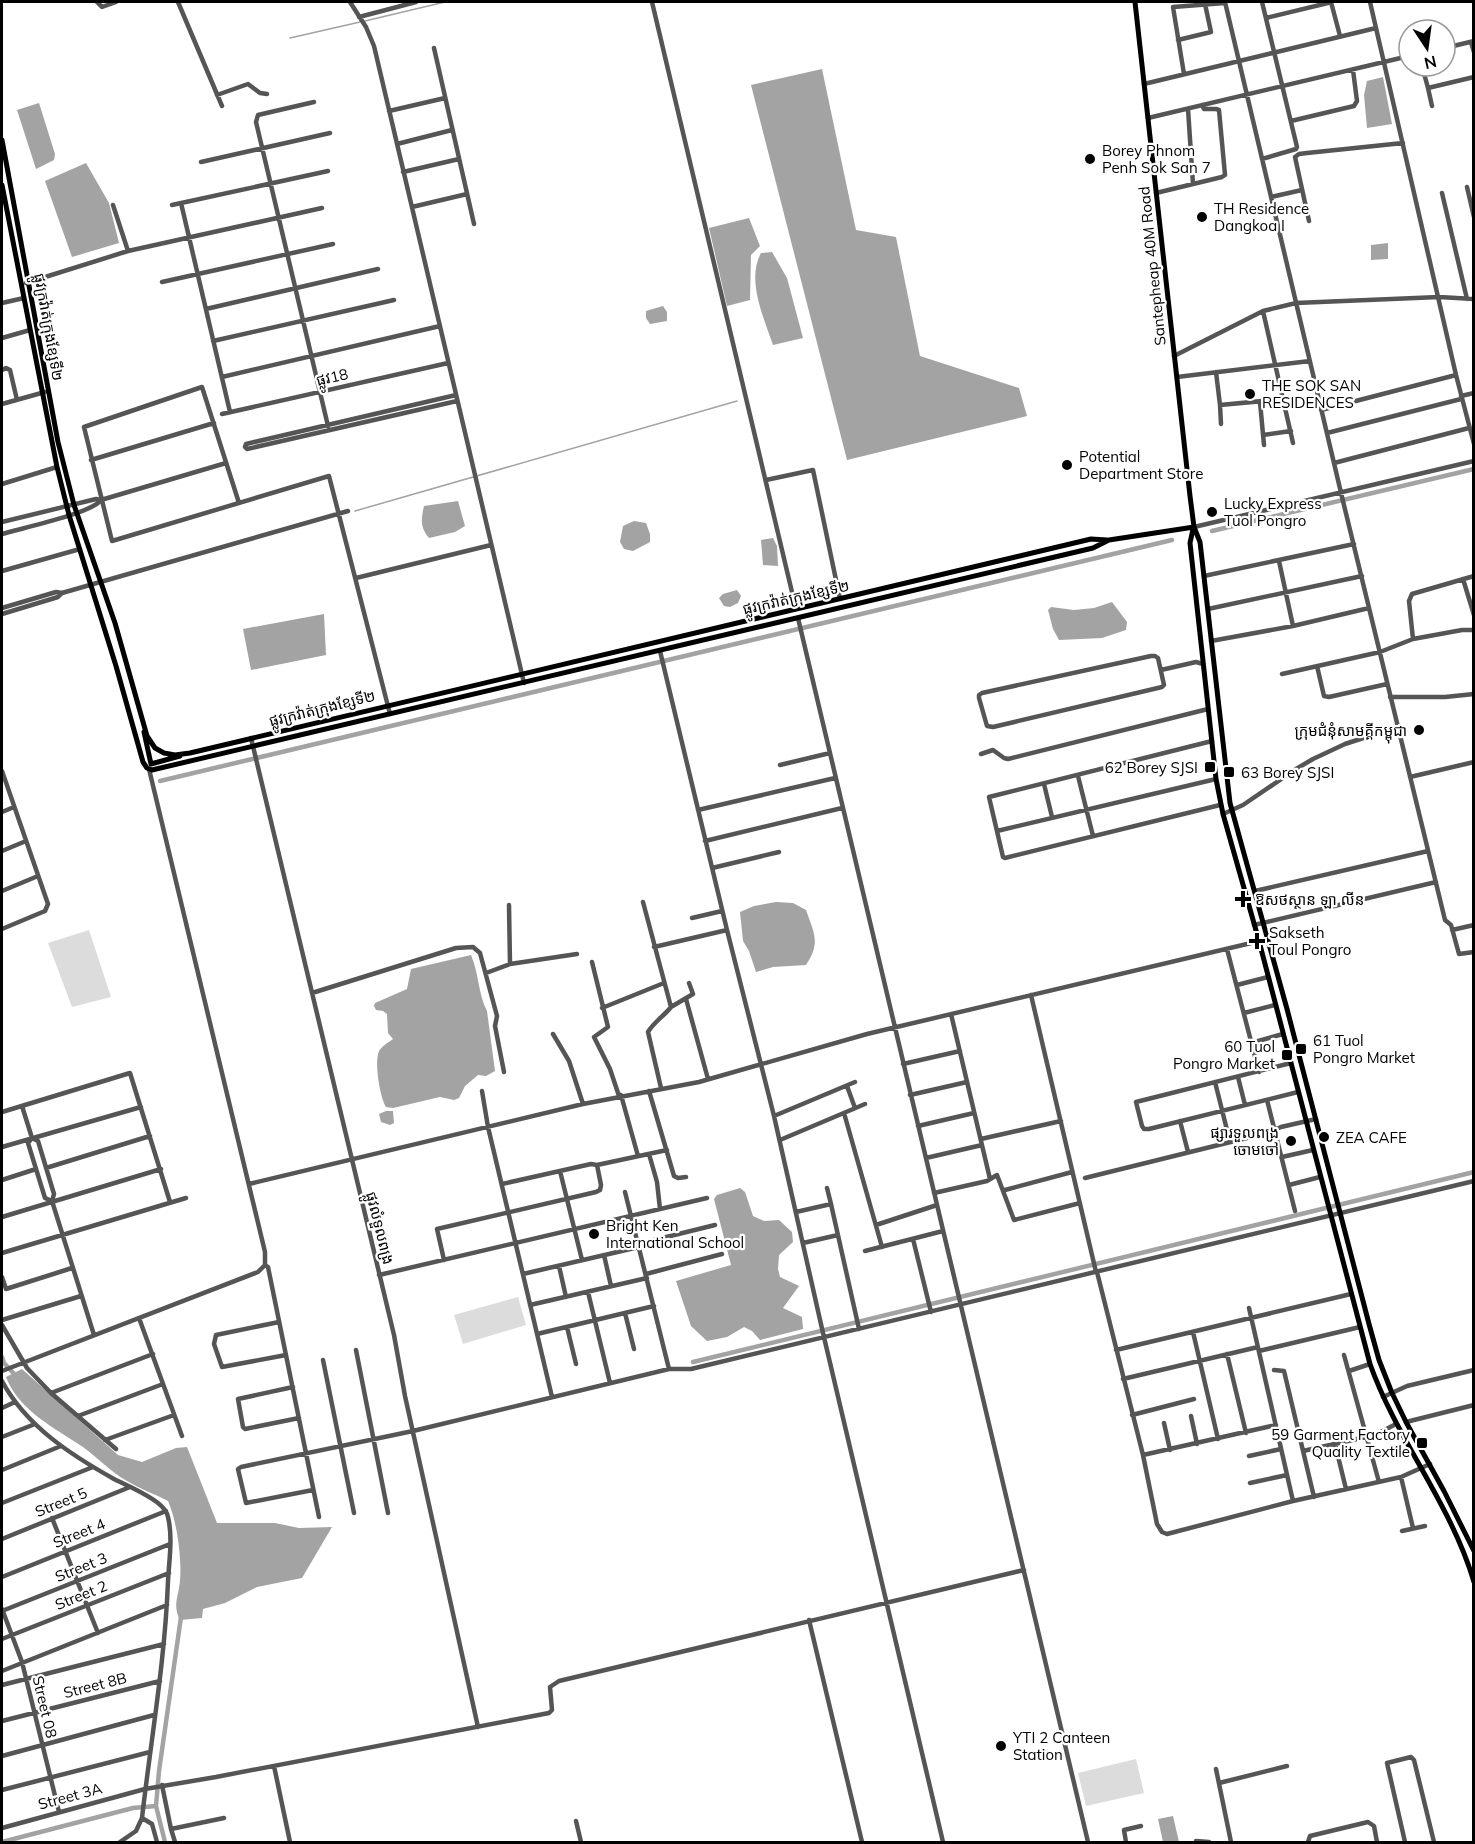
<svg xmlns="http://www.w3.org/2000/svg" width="1475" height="1844" font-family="Mulish,'Noto Sans Khmer',sans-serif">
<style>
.green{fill:#dcdcdc}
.water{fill:#a3a3a3}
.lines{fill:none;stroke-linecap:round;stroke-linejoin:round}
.stream{stroke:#a3a3a3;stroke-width:1.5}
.canal{stroke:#a3a3a3;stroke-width:4.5}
.minor{stroke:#555;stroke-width:4.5}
.major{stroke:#000;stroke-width:5}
.poi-dot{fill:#000;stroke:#fff;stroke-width:2}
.labels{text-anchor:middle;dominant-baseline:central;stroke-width:4.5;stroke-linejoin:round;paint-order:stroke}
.poi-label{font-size:15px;fill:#000;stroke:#fff;text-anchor:start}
.street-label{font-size:15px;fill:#000;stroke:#fff}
</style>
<rect width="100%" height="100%" fill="#fff"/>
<path class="green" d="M 89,930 L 111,997 L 72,1007 L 48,943 Z
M 518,1297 L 526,1325 L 463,1344 L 454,1315 Z
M 1136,1759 L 1144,1793 L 1086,1806 L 1078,1773 Z"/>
<path class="water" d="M 822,69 L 856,230 L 896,237 L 920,356 L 1019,388 L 1027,416 L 847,460 L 751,85 Z
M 1383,77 L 1392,124 L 1367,128 L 1364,95 L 1367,81 Z
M 39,103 L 55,154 L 54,160 L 36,169 L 17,110 Z
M 86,163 L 109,203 L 119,243 L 72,257 L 45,181 Z
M 749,218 L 760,246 L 751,255 L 750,300 L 727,306 L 709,228 Z
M 1388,243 L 1388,259 L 1371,260 L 1371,245 Z
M 772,252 L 787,278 L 803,338 L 773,345 C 764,318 746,280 761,253 Z
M 663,306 L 667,312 L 667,321 L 650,324 L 646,318 L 646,311 Z
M 458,501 L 465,526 L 455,532 L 429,538 C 420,528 421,519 424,506 Z
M 634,521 L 646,523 L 650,534 L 650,542 L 633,551 L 624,549 L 620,542 L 623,526 Z
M 773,538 L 777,546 L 778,566 L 763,565 L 761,540 Z
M 737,590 L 741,596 L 738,603 L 730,607 L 724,606 L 719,598 L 723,594 Z
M 1112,602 L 1127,622 L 1126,630 L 1102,638 L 1059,640 L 1053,629 L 1048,610 L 1051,607 L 1074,610 L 1094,608 Z
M 324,614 L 326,655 L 251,670 L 243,629 Z
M 776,902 L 793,903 L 806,910 C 814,933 821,943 806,965 L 773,967 L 756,972 L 749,951 L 743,941 L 740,912 L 754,906 Z
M 471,955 C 479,973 478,994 487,1011 L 495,1071 L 486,1076 L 478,1075 L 465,1086 L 459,1098 L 454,1100 L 440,1097 L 393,1108 L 386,1107 C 380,1098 374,1062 379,1051 C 382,1046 389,1042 393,1039 L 388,1033 L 387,1014 L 383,1011 L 376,1010 L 374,1006 L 375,1003 L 407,989 L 411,969 Z
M 386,1111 L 393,1111 L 394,1123 L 390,1125 L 381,1122 L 379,1114 Z
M 740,1188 L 745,1192 L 753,1216 L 764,1221 L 779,1220 L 792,1232 L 793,1242 L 779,1255 L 778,1269 L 780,1277 L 799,1286 L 783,1308 L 802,1317 L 803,1329 L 760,1340 L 752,1331 L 744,1327 L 727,1337 L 707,1341 L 691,1326 L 676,1281 L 731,1265 L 714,1199 L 717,1195 Z
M 22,1369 L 118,1455 L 142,1462 L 176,1448 L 187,1447 L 217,1523 L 275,1523 L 299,1528 L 332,1527 L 302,1578 L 257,1587 L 225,1603 L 203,1609 L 202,1618 L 180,1620 C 172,1605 179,1596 180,1580 C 182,1559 177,1521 168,1501 C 155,1494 140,1489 127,1481 C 111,1472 98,1458 83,1447 C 55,1428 19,1411 6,1377 Z
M 1173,1816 L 1179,1842 L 1163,1842 L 1158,1819 Z"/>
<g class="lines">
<path class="stream" d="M 365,21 L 445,2
M 290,38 L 360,22
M 355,511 L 737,401"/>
<path class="canal" d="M 1212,531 L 1474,469
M 160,781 L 1172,540
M 2,1357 L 4,1363 L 16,1376
M 693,1362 L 1474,1172
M 2,1842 L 133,1808 L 156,1806
M 165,1842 L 156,1806 L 159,1771 L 181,1617"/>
<path class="minor" d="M 97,2 L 102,7 L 116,2
M 178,2 L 222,106
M 350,2 L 366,27 L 374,46 L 524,683
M 652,2 L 796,609
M 1225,2 L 1342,497 L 1445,920 L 1451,925 L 1459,954 L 1474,952
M 1331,2 L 1340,36
M 1370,2 L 1456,375 L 1474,444
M 359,17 L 416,2
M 1266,18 L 1332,2
M 1178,40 L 1211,32 L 1205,4
M 1471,42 L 1474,52
M 434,48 L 474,224
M 1445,48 L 1474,41
M 1422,66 L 1428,88 L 1474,77
M 1184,74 L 1173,7 L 1225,3
M 1144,84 L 1376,28
M 1428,88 L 1432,106
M 217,95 L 248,84 L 260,93 L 267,94
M 314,102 L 258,115 L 256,122 L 328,426
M 1188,109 L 1193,184
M 389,111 L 445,98
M 1148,118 L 1409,56
M 1291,121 L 1354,106 L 1357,101 L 1353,70
M 397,144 L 452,130
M 1262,159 L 1296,149 L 1297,147 L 1262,2
M 201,162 L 330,133
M 403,172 L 459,159
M 1467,187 L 1474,217
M 1156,193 L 1222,177 L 1225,175 L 1219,110 L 1216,109 L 1204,109 L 1202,105
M 1442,193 L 1467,299
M 1271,197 L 1302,190
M 181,203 L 230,412
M 113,205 L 128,251
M 172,205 L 328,171
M 412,207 L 467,194
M 1309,221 L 1295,157 L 1299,154 L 1307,153 L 1403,143
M 162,282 L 333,244
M 26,283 L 128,251 L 322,208
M 2,303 L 24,298
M 206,309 L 378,269
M 1263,311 L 1293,443
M 2,338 L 30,330
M 213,341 L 394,300
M 1174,356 L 1263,311 L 1296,303 L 1439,297 L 1474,299
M 2,370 L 6,368 L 10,370 L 17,400
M 1216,372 L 1220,405 L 1284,399
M 222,377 L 440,326
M 1177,377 L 1310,361
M 456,395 L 246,444 L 245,447 L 247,449 L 457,401
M 1461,396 L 1474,393
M 1260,402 L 1264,445
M 2,404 L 45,392
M 1220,405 L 1221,424
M 1321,410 L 1456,375
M 222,414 L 448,363
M 1327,433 L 1461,399
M 1263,435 L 1291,431
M 91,460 L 214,423
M 1334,463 L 1469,428
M 766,480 L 813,470 L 840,599
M 2,484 L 57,467
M 239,503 L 202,387 L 84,427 L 112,541 L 329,476 L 390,714
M 2,522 L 96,499 L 101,500 L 226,463
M 1194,527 L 1474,461
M 2,534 C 22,528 89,514 100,501
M 1279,561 L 1293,626
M 2,571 L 80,549
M 1204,576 L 1354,544
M 356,578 L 491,545
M 1463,579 L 1474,615
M 2,608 L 56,592 L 62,593 L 348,511
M 1208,609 L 1362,576
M 2,614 L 58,597 L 62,593
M 798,618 L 1088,1842
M 1413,639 L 1409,601 L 1412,594 L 1474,576
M 1211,641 L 1293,626 L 1369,608
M 660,651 L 727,930 L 774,1116 L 823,1333 L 943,1842
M 1151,656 L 1155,656 L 1158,658 L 1164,685 L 1162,687 L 993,727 L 987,726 L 979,698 L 979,695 L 982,693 Z
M 1317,666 L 1324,696 L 1329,697 L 1387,684
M 1161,670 L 1196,662 L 1203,664
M 1282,674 L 1380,652 L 1413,639 L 1462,630 L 1474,630
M 1390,697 L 1445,697 L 1474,694
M 251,738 L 394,1335 L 405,1396 L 478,1727
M 1212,741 L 989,797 L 1003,857 L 1005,858 L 1220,805
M 981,754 L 993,750 L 1004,758 L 1008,759 L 1208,709
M 780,765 L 830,753
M 2,771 L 48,904 L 45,911 L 2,929
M 1078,776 L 1093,836
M 1410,777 L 1474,762
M 1044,784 L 1052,817
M 698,810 L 835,778
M 2,812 L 14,807
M 1223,814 L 1243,805 L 1296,769 L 1313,759 L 1345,744 L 1397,727
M 997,831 L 1216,779
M 705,841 L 842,808
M 2,851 L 26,841
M 712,868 L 779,852
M 2,891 L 38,876
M 1255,891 L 1428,851
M 643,902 L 671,1007 C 664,1016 654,1022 648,1032 L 661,1088
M 509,905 L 510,964
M 692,918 L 722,911
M 1254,925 L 1436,882
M 1452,930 L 1474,925
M 654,947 L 727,930
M 1227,949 L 1259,1072
M 592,962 L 608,1027 L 594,1037 L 610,1069 L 619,1096
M 486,973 L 510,964 L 577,954
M 1237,985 L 1268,977
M 312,993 L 456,948 L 473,947 L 480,953 L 497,1016 L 495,1026 L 504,1072
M 1031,995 L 1096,1272
M 686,999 L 708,1079
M 671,1007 L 693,994 L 689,983
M 602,1008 L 664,983
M 1244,1013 L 1275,1005
M 951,1014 L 990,1179
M 553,1034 L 569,1061 L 583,1104
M 1251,1043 L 1283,1034
M 1291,1063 L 1136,1102 L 1142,1126 L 1144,1129 L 1149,1129 L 1298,1092
M 903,1064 L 960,1051
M 1238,1077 L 1245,1105
M 1215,1082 L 1230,1142
M 847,1086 L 855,1108
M 482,1091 L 488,1127 L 552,1397
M 649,1091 L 674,1176 L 678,1178 L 686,1177
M 621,1095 L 638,1156
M 910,1095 L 967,1082
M 1267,1100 L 1295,1211
M 22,1106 L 32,1138 L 38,1141 L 54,1194 L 52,1201 L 94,1335
M 2,1112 L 130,1073 L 170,1202
M 844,1113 L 882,1247
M 774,1116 L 855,1082
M 1180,1121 L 1188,1152
M 918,1126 L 974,1113
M 32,1138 L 28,1143 L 45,1198 L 52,1201
M 981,1139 L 1061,1121
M 780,1140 L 865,1104
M 2,1147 L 141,1107
M 649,1154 L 657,1182 L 660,1209
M 1282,1157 L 1313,1150
M 926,1158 L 982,1145
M 46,1168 L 150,1136
M 560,1171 L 582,1260
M 1085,1178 L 1267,1133 L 1281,1127 L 1316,1119
M 2,1180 L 36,1169
M 249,1184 L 583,1104 L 699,1082 L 867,1034 L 1268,939
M 502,1184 L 591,1164 L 597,1165 L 667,1150
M 1289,1185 L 1320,1177
M 827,1188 L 831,1204
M 1005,1190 L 1072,1172
M 625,1192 L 669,1369
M 934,1193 L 987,1181 L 997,1175 L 1014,1220 L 1080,1203
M 796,1212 L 831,1204 L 859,1329
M 2,1217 L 161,1169
M 876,1225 L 937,1205
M 913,1239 L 931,1312
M 803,1243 L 838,1235
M 638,1244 L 715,1225
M 865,1251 L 943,1231
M 2,1253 L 186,1198
M 604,1255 L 611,1286
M 444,1260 L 437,1229 L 596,1192 L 600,1190 L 601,1185 L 597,1165
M 265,1265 L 268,1267 L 319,1517
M 559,1266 L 566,1297
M 1097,1272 L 1143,1455 L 1276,1425
M 523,1274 L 639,1247
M 646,1274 L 722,1254
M 379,1275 L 707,1198
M 2,1277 L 6,1289 L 72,1268
M 588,1292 L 610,1383
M 530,1305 L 647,1278
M 1249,1308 L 1293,1501
M 625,1313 L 634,1349
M 139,1318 L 182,1436
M 2,1320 L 81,1296
M 279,1322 L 216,1335 L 214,1344 L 222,1367 L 286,1355
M 2,1325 L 27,1368 L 51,1393 L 116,1449
M 567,1327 L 576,1364
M 1193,1332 L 1218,1439
M 537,1334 L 654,1306
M 356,1350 L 388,1513
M 1116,1350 L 1351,1294
M 1259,1351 L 1360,1327
M 1227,1354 L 1246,1433
M 1344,1355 L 1379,1482
M 323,1360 L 354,1513
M 1274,1370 L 1284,1371 L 1314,1497
M 2,1371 L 258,1272 L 265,1265 L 265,1252 L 149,769
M 1349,1371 L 1370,1364
M 1123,1379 L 1258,1347
M 2,1381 C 26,1426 71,1455 114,1479 C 128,1486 145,1493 158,1503 C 163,1507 167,1511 168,1517 C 173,1538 169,1561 168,1581 C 165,1661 151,1739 142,1818 L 136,1831 L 120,1842
M 293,1387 L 238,1399 L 243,1427 L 245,1429 L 299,1418
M 51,1393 L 153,1354
M 1383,1397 L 1407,1386 L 1474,1370
M 2,1408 L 15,1402
M 1132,1415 L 1194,1399
M 78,1416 L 163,1384
M 1191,1416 L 1197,1444
M 1406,1422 L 1474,1405
M 1164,1423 L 1170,1450
M 2,1437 L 35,1424
M 105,1440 L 174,1415
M 1335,1444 L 1346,1489
M 1303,1451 L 1375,1435 L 1396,1424
M 1143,1455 L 1157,1524 L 1162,1532 L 1167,1534 L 1293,1501 L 1401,1477 L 1430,1464
M 1249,1456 L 1281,1449
M 2,1470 L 61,1446
M 1401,1477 L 1413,1528
M 1250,1483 L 1287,1475
M 313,1490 L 246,1503 L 238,1469 L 241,1467 L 413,1431 L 669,1369 L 691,1369 L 1474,1181
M 2,1503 L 93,1467
M 52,1518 L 98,1633
M 1402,1531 L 1425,1526
M 2,1539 L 130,1487
M 2,1577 L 166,1511
M 2,1609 L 22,1662 L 59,1812
M 2,1611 L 170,1544
M 809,1620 L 862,1842
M 2,1639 L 169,1573
M 2,1671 L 167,1605
M 2,1685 L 164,1644
M 2,1721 L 160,1681
M 2,1756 L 154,1715
M 274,1766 L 290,1842
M 1216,1769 L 1231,1842
M 1219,1783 L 1287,1766
M 162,1785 L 171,1829 L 224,1818
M 2,1790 L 150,1752
M 142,1818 L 152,1824 L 157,1842
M 576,1821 L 581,1842
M 2,1828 L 145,1789 L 216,1777 L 549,1713 L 552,1710 L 550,1687 L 559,1681 L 1024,1570
M 171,1829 L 175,1842
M 1196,1841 L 1209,1842
M 1126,1842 L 1124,1830 L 1141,1826
M 1308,1842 L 1310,1836 L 1368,1822 L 1374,1826 L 1377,1842
M 1405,1842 L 1387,1763 L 1411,1757 L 1414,1760 L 1434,1842"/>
<path class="major" d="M 1135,2 L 1190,496 L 1194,527 L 1200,542 L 1230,803 L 1287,1009 L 1369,1324 L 1379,1360 L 1392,1393 L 1406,1422 L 1444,1491 L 1474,1551
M 2,140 L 58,442 L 74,505 L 115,623 L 147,736 L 155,748 L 164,753 L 175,755 L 190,753 L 1091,539 L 1107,540
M 2,185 L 57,467 L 69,515 L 116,666 L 143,762 L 147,768 L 152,770 L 1093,548 L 1109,540 L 1194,527
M 1193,529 L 1190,543 L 1216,779 L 1223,814 L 1259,941 L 1370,1364 C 1397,1440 1451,1504 1474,1582
M 144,732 L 151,764 L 180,756"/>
</g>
<g class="poi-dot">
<circle cx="1090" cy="159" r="6"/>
<circle cx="1202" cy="217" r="6"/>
<circle cx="1250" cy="394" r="6"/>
<circle cx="1067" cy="465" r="6"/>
<circle cx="1212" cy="512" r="6"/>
<circle cx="1419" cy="730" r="6"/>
<rect x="1204" y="761" width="12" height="12" rx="3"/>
<rect x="1223" y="766" width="12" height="12" rx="3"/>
<path d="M1240 890h6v6h6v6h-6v6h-6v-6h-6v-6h6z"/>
<path d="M1254 932h6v6h6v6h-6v6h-6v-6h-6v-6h6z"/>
<rect x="1295" y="1043" width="12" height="12" rx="3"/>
<rect x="1281" y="1049" width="12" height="12" rx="3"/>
<circle cx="1324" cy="1137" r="6"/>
<circle cx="1291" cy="1141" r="6"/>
<circle cx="594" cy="1234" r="6"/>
<rect x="1416" y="1437" width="12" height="12" rx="3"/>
<circle cx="1001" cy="1746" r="6"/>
</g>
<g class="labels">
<g class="poi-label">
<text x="1102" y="150">Borey Phnom<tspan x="1102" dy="17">Penh Sok San 7</tspan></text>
<text x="1214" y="208">TH Residence<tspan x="1214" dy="17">Dangkoa I</tspan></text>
<text x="1262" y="385">THE SOK SAN<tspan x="1262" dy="17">RESIDENCES</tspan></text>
<text x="1079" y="456">Potential<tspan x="1079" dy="17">Department Store</tspan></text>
<text x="1224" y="503">Lucky Express<tspan x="1224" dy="17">Tuol Pongro</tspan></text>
<text x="1407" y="730" text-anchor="end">ក្រុមជំនុំសាមគ្គីកម្ពុជា</text>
<text x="1198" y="767" text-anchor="end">62 Borey SJSI</text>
<text x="1241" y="772">63 Borey SJSI</text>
<text x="1255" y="899">ឱសថស្ថាន ឡា លីន</text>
<text x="1269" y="932">Sakseth<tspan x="1269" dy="17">Toul Pongro</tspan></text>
<text x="1313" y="1040">61 Tuol<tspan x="1313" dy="17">Pongro Market</tspan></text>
<text x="1275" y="1046" text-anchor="end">60 Tuol<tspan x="1275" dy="17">Pongro Market</tspan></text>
<text x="1279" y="1132" text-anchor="end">ផ្សារទួលពង្រ<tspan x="1279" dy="17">ចោមចៅ</tspan></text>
<text x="1336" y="1137">ZEA CAFE</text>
<text x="606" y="1225">Bright Ken<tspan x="606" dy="17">International School</tspan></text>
<text x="1410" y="1434" text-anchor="end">59 Garment Factory<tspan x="1410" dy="17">Quality Textile</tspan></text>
<text x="1013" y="1737">YTI 2 Canteen<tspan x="1013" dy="17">Station</tspan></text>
</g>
<g class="street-label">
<text transform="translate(1152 266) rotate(-96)">Santepheap 40M Road</text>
<text transform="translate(49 327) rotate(80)">ផ្លូវក្រវ៉ាត់ក្រុងខ្សែទី២</text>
<text transform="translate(332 377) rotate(-13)">ផ្លូវ18</text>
<text transform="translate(796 597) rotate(-13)">ផ្លូវក្រវ៉ាត់ក្រុងខ្សែទី២</text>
<text transform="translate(322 708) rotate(-14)">ផ្លូវក្រវ៉ាត់ក្រុងខ្សែទី២</text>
<text transform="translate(380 1228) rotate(76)">ផ្លូវលំទួលពង្រ</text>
<text transform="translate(61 1502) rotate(-22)">Street 5</text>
<text transform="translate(79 1533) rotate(-22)">Street 4</text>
<text transform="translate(81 1567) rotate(-22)">Street 3</text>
<text transform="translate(81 1595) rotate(-22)">Street 2</text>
<text transform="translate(95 1685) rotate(-14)">Street 8B</text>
<text transform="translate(45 1707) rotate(77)">Street 08</text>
<text transform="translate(70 1796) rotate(-15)">Street 3A</text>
</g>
</g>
<rect width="1475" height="1844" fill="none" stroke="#000000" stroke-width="6"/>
<g transform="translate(1427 48) rotate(167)"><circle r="28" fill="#ffffff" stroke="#999999" stroke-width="1.5"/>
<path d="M0-4.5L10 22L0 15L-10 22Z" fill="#000000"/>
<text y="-9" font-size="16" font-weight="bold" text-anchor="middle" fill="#000000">N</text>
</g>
</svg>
